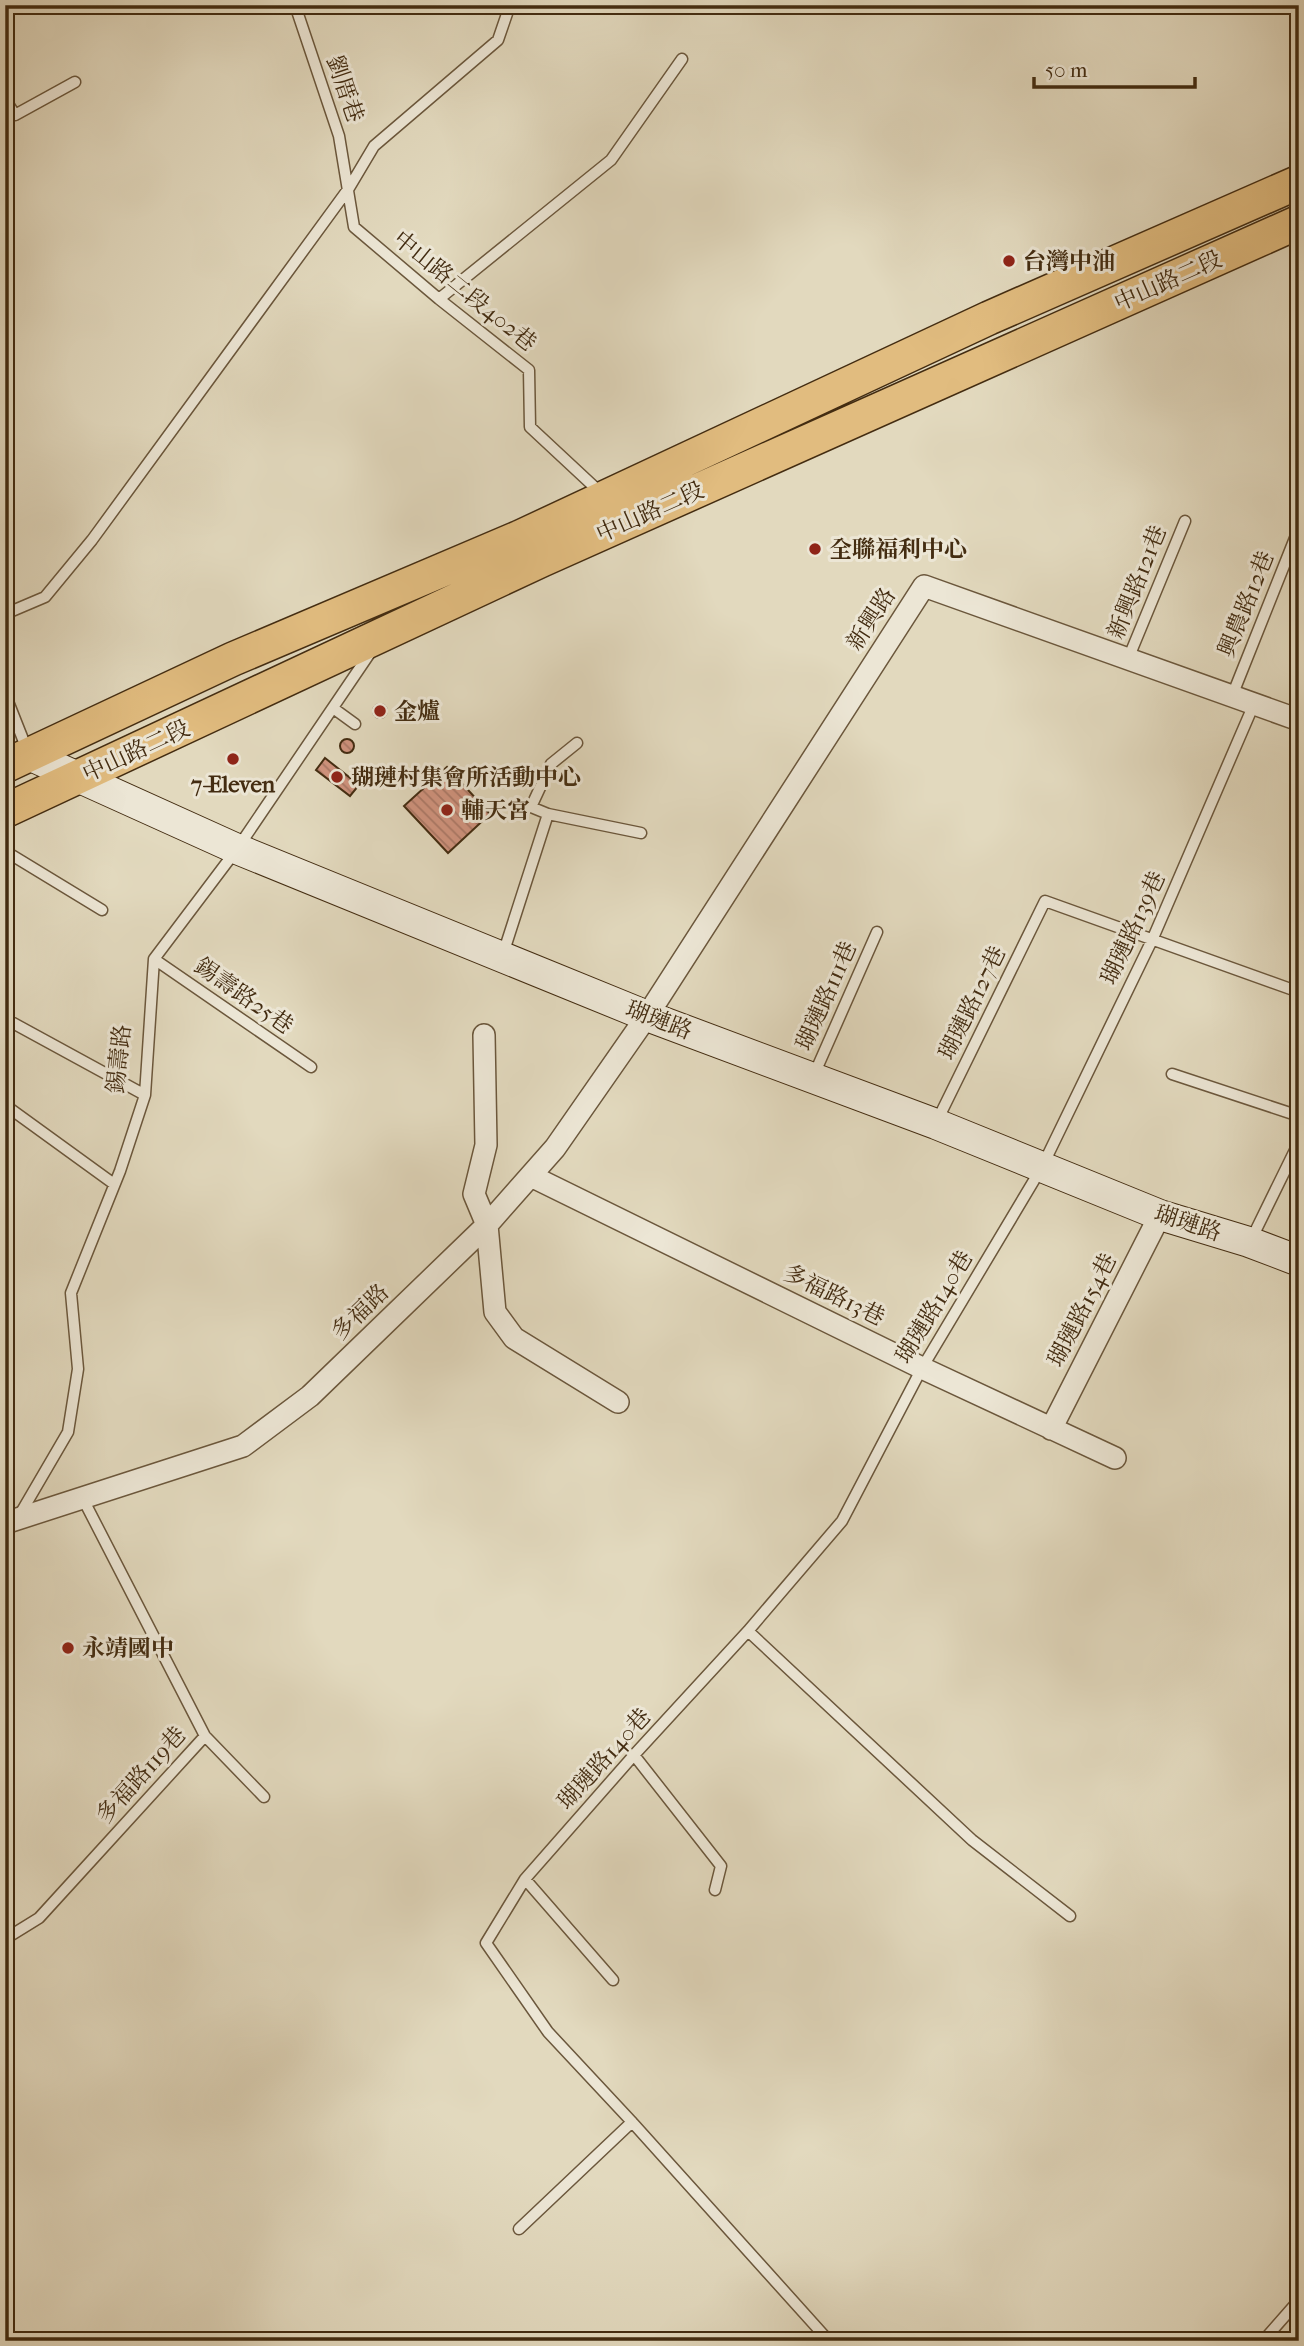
<svg xmlns="http://www.w3.org/2000/svg" width="1304" height="2346" font-family="'IM FELL French Canon','Noto Serif TC',serif">
<style>
.lines{fill:none;stroke-linecap:round;stroke-linejoin:round}
.canal{stroke:#95baad;stroke-width:23}
.building{fill:url(#building-back-hatch);stroke:#432c11;stroke-width:2}
.lane-casing{stroke:#6b573c;stroke-width:13}
.street-casing{stroke:#6b573c;stroke-width:24}
.secondary-casing{stroke:#432c11;stroke-width:32}
.primary-casing{stroke:#432c11;stroke-width:36}
.lane{stroke:#ece6d5;stroke-width:10}
.street{stroke:#ece6d5;stroke-width:21}
.secondary{stroke:#ece6d5;stroke-width:30}
.primary{stroke:#e1bc7f;stroke-width:33}
.poi-dot{fill:#8f2418;stroke:#ece6d5;stroke-width:2.5}
.labels{text-anchor:middle;dominant-baseline:central;stroke-width:6;stroke-linejoin:round;paint-order:stroke}
.street-label{font-size:23px;fill:#432c11;stroke:#ece6d5}
.poi-label{font-size:23px;font-weight:bold;fill:#432c11;stroke:#ece6d5;text-anchor:start}
</style>
<defs>
<pattern id="building-back-hatch" width="6" height="6" patternUnits="userSpaceOnUse" patternTransform="scale(1.75)"><rect width="6" height="6" fill="#d0937e"/><path d="M-1 5l2 2M0 0l6 6M5-1l2 2" fill="none" stroke="#aa7866"/></pattern>
</defs>
<rect width="100%" height="100%" fill="#e2d9be"/>
<filter id="stains"><feTurbulence type="fractalNoise" baseFrequency=".00286" numOctaves="4"/><feColorMatrix values="0 0 0 0 .2 0 0 0 0 .09 0 0 0 0 .02 0 0 0 .5 -.17"/></filter>
<radialGradient id="worn" r=".72"><stop offset=".6" stop-color="#630" stop-opacity="0"/><stop offset="1" stop-color="#630" stop-opacity=".3"/></radialGradient>
<g class="lines">
<path class="canal" d="M 1298,2341 L 1299,2340"/>
</g>
<path class="building" d="M373 711a7 7 0 1 1 14 0a7 7 0 1 1-14 0Z
M340 746a7 7 0 1 1 14 0a7 7 0 1 1-14 0Z
M 325,758 L 359,785 L 350,796 L 316,770 Z
M 447,767 L 490,814 L 448,853 L 404,806 Z"/>
<g class="lines">
<defs>
<path id="lane" d="M 295,5 L 339,136 L 354,227 L 439,299 L 529,370 L 530,427 L 603,495
M 5,99 L 15,115 L 75,82
M 439,299 L 611,160 L 682,59
M 5,614 L 45,597 L 92,540 L 349,188 L 374,146 L 498,40 L 510,5
M 1128,659 L 1185,521
M 5,694 L 28,752
M 1232,696 L 1299,528
M 333,708 L 355,724
M 548,814 L 641,833
M 5,851 L 102,910
M 503,954 L 548,814 L 531,807 L 551,764 L 577,743
M 154,959 L 311,1067
M 13,1023 L 145,1095
M 1172,1074 L 1299,1116
M 813,1077 L 877,932
M 5,1105 L 114,1184
M 937,1121 L 1045,901 L 1299,992
M 1251,1240 L 1299,1142
M 19,1516 L 68,1432 L 78,1369 L 71,1293 L 120,1171 L 145,1095 L 154,959 L 237,849 L 372,650
M 748,1631 L 972,1840 L 1070,1916
M 205,1736 L 264,1797
M 634,1755 L 721,1866 L 715,1890
M 525,1879 L 613,1980
M 5,1939 L 39,1918 L 205,1736 L 82,1497
M 519,2229 L 632,2122
M 829,2341 L 632,2122 L 548,2032 L 486,1943 L 525,1879 L 634,1755 L 748,1631 L 842,1521 L 922,1368 L 1042,1167 L 1153,938 L 1254,704
M 1263,2341 L 1299,2300"/>
<path id="street" d="M 484,1035 L 486,1145 L 474,1194 L 487,1225 L 495,1312 L 514,1338 L 618,1402
M 531,1176 L 922,1368 L 1115,1458
M 1051,1429 L 1160,1215
M 5,1523 L 243,1446 L 310,1396 L 487,1225 L 555,1148 L 647,1016 L 924,586 L 1299,720"/>
<path id="secondary" d="M 29,755 L 237,849 L 647,1016 L 936,1124 L 1160,1215 L 1249,1242 L 1299,1261"/>
<path id="primary" d="M 5,766 L 233,659 L 520,537 L 989,318 L 1299,182
M 5,811 L 542,560 L 1299,222"/>
</defs>
<use href="#lane" class="lane-casing"/>
<use href="#street" class="street-casing"/>
<use href="#secondary" class="secondary-casing"/>
<use href="#primary" class="primary-casing"/>
<use href="#lane" class="lane"/>
<use href="#street" class="street"/>
<use href="#secondary" class="secondary"/>
<use href="#primary" class="primary"/>
</g>
<g class="poi-dot">
<circle cx="1009" cy="261" r="7"/>
<circle cx="815" cy="549" r="7"/>
<circle cx="380" cy="711" r="7"/>
<circle cx="233" cy="759" r="7"/>
<circle cx="337" cy="777" r="7"/>
<circle cx="447" cy="810" r="7"/>
<circle cx="68" cy="1648" r="7"/>
</g>
<g class="labels">
<g class="street-label">
<text transform="translate(345 89) rotate(71)">劉厝巷</text>
<text transform="translate(1168 281) rotate(-24)">中山路二段</text>
<text transform="translate(465 291) rotate(39)">中山路二段402巷</text>
<text transform="translate(650 512) rotate(-24)">中山路二段</text>
<text transform="translate(1137 582) rotate(-68)">新興路121巷</text>
<text transform="translate(1246 604) rotate(-68)">興農路12巷</text>
<text transform="translate(871 619) rotate(-57)">新興路</text>
<text transform="translate(136 751) rotate(-25)">中山路二段</text>
<text transform="translate(1133 928) rotate(-65)">瑚璉路139巷</text>
<text transform="translate(244 996) rotate(35)">錫壽路25巷</text>
<text transform="translate(826 996) rotate(-66)">瑚璉路111巷</text>
<text transform="translate(972 1003) rotate(-64)">瑚璉路127巷</text>
<text transform="translate(659 1020) rotate(21)">瑚璉路</text>
<text transform="translate(119 1059) rotate(-84)">錫壽路</text>
<text transform="translate(1188 1223) rotate(18)">瑚璉路</text>
<text transform="translate(834 1295) rotate(26)">多福路13巷</text>
<text transform="translate(934 1307) rotate(-59)">瑚璉路140巷</text>
<text transform="translate(1082 1310) rotate(-63)">瑚璉路154巷</text>
<text transform="translate(360 1312) rotate(-44)">多福路</text>
<text transform="translate(604 1759) rotate(-48)">瑚璉路140巷</text>
<text transform="translate(141 1775) rotate(-48)">多福路119巷</text>
</g>
<g class="poi-label">
<text x="1023" y="261">台灣中油</text>
<text x="829" y="549">全聯福利中心</text>
<text x="394" y="711">金爐</text>
<text x="351" y="777">瑚璉村集會所活動中心</text>
<text x="233" y="784" text-anchor="middle">7-Eleven</text>
<text x="461" y="810">輔天宮</text>
<text x="82" y="1648">永靖國中</text>
</g>
</g>
<rect width="1304" height="2346" fill="none" stroke="#e2d9be" stroke-width="28"/>
<rect x="7" y="7" width="1290" height="2332" fill="none" stroke="#432c11" stroke-width="3.5"/>
<rect x="14" y="14" width="1276" height="2318" fill="none" stroke="#432c11" stroke-width="2"/>
<path d="M1034 77v10h161v-10" fill="none" stroke="#432c11" stroke-width="3.5"/>
<text x="1045" y="77" font-size="21" fill="#432c11" stroke="#ece6d5" stroke-width="5" paint-order="stroke">50 m</text>
<rect width="100%" height="100%" filter="url(#stains)"/>
<rect width="100%" height="100%" fill="url(#worn)"/>
</svg>
